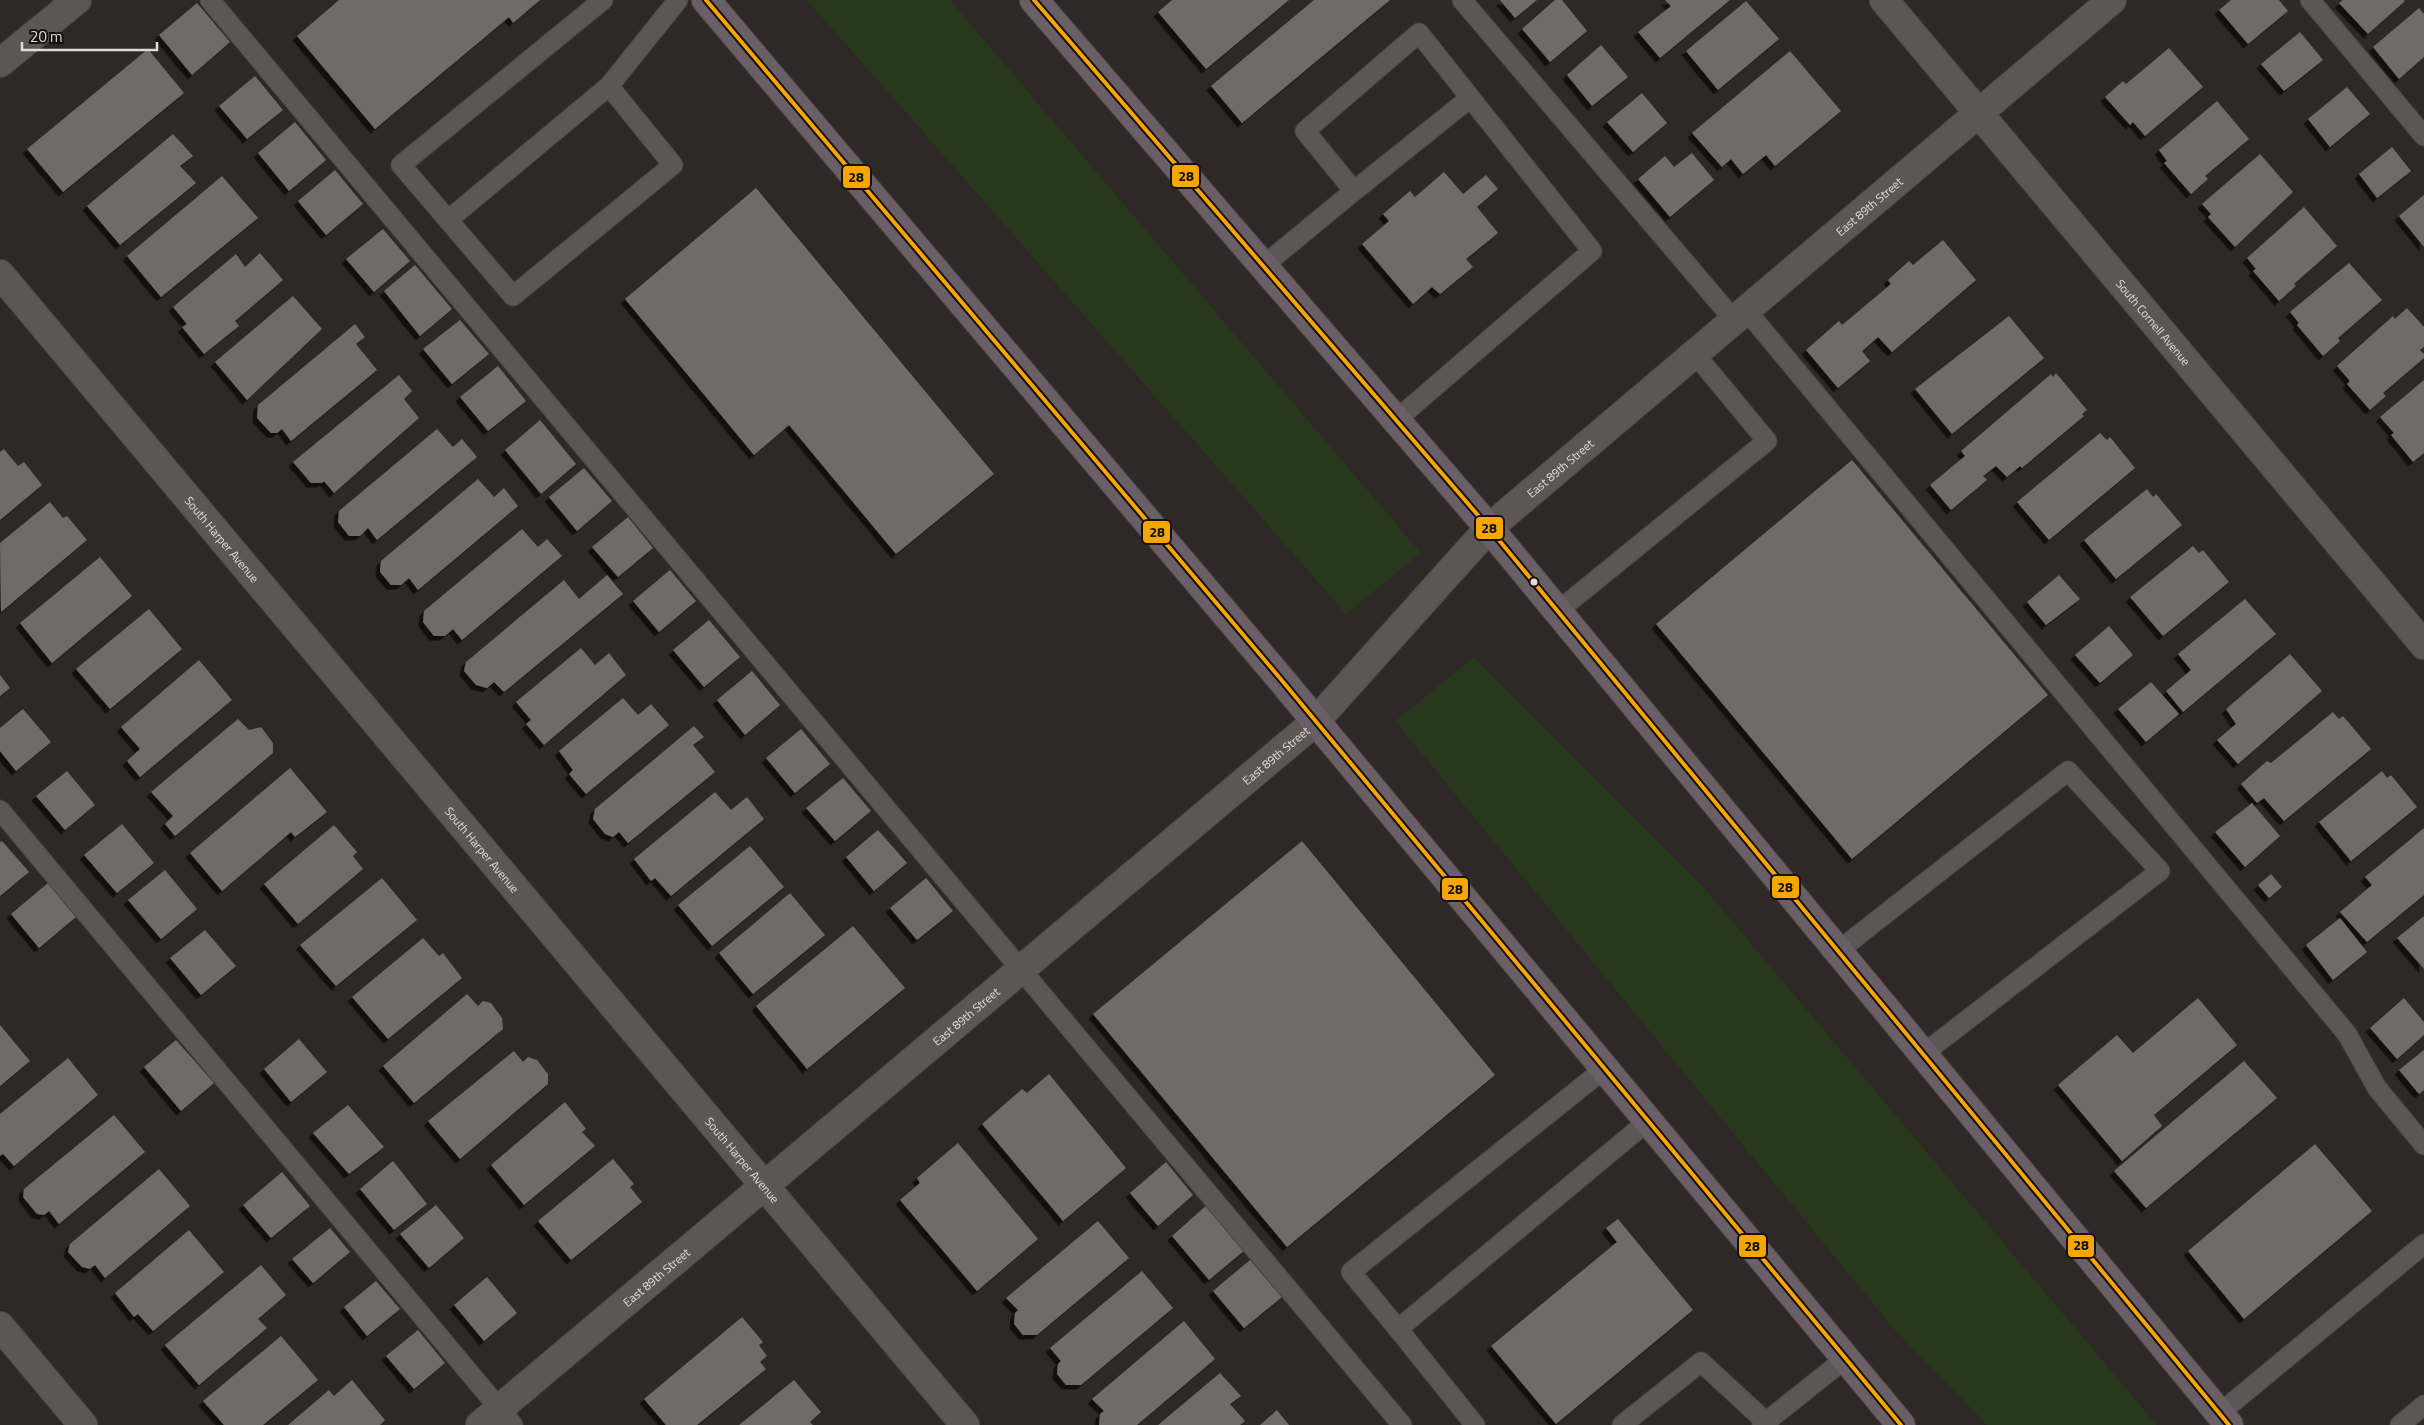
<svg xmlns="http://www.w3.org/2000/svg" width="2424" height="1425" font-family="'Titillium Web',sans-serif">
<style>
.green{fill:#27381c}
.building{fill:#706b68;filter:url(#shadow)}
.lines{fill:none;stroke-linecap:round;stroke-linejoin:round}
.lane-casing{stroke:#4b4544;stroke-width:21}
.street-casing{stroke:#4b4544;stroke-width:30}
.highway-casing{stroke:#4b4544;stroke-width:30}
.lane{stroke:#5c5755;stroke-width:19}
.street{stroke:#5c5755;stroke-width:28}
.highway{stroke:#6a5f67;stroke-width:28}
.bus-1-casing{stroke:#16100e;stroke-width:8}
.bus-1{stroke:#f7a600;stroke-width:4}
.bus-dot{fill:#e3dbd8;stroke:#16100e;stroke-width:2}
.labels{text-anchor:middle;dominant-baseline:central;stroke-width:5;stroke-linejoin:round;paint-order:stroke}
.street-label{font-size:12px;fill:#e3dbd8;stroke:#16100e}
.line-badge{stroke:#16100e;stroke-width:2}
.pale-badge-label{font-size:14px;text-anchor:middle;font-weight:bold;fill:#111}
</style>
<defs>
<filter id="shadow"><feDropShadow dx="-4.5" dy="4.5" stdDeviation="0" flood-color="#0009"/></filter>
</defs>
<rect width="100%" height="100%" fill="#2e2826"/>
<path class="green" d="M 807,0 L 950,0 L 1421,553 L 1346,614 Z
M 1474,657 L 1705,889 L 2157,1425 L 1987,1425 L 1893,1328 L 1395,721 Z"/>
<path class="building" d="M 339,0 L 540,0 L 513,23 L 509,17 L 375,129 L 297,36 Z
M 1172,0 L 1289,0 L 1206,69 L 1158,12 Z
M 1314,0 L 1390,0 L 1242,123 L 1211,86 Z
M 1500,0 L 1537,0 L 1515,18 Z
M 1555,0 L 1562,0 L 1587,31 L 1550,62 L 1522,29 Z
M 1665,0 L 1730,0 L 1660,58 L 1638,32 L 1671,6 Z
M 2231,0 L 2279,0 L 2288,11 L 2248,44 L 2219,10 Z
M 2343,0 L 2403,0 L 2405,1 L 2368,34 L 2339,3 Z
M 1746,1 L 1779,39 L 1718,90 L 1686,51 Z
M 197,3 L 230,42 L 192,75 L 159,35 Z
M 2419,8 L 2424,14 L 2424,57 L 2399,79 L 2373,47 Z
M 2300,32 L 2323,60 L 2284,91 L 2261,64 Z
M 1601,45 L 1628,77 L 1592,106 L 1567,75 Z
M 2169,48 L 2203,87 L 2145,136 L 2133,122 L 2130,125 L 2105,97 L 2123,81 L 2126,84 Z
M 148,49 L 184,93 L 63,192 L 27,149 Z
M 1790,51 L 1841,111 L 1775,166 L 1766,155 L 1743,174 L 1731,159 L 1722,167 L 1692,133 Z
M 255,76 L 283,110 L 247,139 L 219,106 Z
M 2347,87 L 2370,114 L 2330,147 L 2308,119 Z
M 1642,93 L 1667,123 L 1633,152 L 1607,122 Z
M 2217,101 L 2249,139 L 2205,176 L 2208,179 L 2191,194 L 2164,163 L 2167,161 L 2159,150 Z
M 295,122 L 326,160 L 289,191 L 258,153 Z
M 173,134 L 193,156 L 180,166 L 196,183 L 120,245 L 87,206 Z
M 2392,147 L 2411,171 L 2377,198 L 2359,174 Z
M 1692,153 L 1714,180 L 1670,217 L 1638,179 L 1665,156 L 1674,167 Z
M 2260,154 L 2293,192 L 2235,247 L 2208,217 L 2211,214 L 2202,204 Z
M 335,170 L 363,204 L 326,235 L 298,201 Z
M 1444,172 L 1463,194 L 1486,175 L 1498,189 L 1477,207 L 1498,233 L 1466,259 L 1473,267 L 1440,294 L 1432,287 L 1413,304 L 1362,244 L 1389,221 L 1383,214 L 1410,191 L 1415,197 Z
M 222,176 L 258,218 L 161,297 L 127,256 Z
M 756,188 L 994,474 L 896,554 L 789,425 L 754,455 L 625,299 Z
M 2424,195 L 2424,247 L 2399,216 Z
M 2304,207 L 2337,246 L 2294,284 L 2296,286 L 2279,301 L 2253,271 L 2256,269 L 2247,258 Z
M 383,229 L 410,261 L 374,292 L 346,259 Z
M 1943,240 L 1976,280 L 1892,352 L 1878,337 L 1862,351 L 1870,361 L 1838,388 L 1806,350 L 1839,321 L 1842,325 L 1891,284 L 1888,280 L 1909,261 L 1913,265 Z
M 260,253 L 283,280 L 235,321 L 239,326 L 204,354 L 182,327 L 187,324 L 173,307 L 236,254 L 245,267 Z
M 2349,263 L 2382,300 L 2338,338 L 2340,341 L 2323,356 L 2297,325 L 2299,323 L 2290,312 Z
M 415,265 L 452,309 L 420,336 L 384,291 Z
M 293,296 L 322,329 L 247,400 L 215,362 Z
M 2407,308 L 2424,327 L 2424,347 L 2420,350 L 2424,354 L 2424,358 L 2383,393 L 2386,396 L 2370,410 L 2347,384 L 2350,381 L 2337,366 L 2393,316 L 2395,319 Z
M 2009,316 L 2044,358 L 1952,434 L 1915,389 Z
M 460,320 L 489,354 L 452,384 L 423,349 Z
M 355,324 L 365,337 L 356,344 L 377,370 L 291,441 L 282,429 L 277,433 L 271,433 L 257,418 L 258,405 Z
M 498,366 L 526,401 L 488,431 L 460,397 Z
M 2056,373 L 2087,410 L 2082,414 L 2084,416 L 2022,468 L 2020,466 L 2007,477 L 1996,466 L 1983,476 L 1987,480 L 1951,510 L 1930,485 L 1965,456 L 1961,451 L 2051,374 L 2053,377 Z
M 399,375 L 412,391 L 404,399 L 419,418 L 334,493 L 324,481 L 322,483 L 311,483 L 293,462 Z
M 2424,380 L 2424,453 L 2413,462 L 2391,435 L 2394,433 L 2380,417 Z
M 540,420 L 576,464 L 541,494 L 505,450 Z
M 437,429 L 453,447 L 462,439 L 477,457 L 377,540 L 368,528 L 360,536 L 349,536 L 338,522 L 339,511 Z
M 2100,433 L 2107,440 L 2110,437 L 2135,468 L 2049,540 L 2017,502 Z
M 4,449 L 18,466 L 24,462 L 42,485 L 0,520 L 0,452 Z
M 1852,460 L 2048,695 L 1852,859 L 1656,624 Z
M 584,468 L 612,501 L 577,531 L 549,497 Z
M 478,479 L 494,497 L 504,488 L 518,506 L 418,590 L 409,578 L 401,585 L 391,585 L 380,572 L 381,561 Z
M 2147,489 L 2153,497 L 2156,494 L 2182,525 L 2116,579 L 2084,540 Z
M 50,502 L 63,518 L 67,516 L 87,540 L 1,612 L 0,543 Z
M 628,517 L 653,548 L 618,577 L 592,547 Z
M 522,529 L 538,547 L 547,539 L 562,556 L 462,640 L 453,629 L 445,636 L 434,636 L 423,622 L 424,611 Z
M 2193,546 L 2199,553 L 2203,550 L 2229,582 L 2163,636 L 2130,597 Z
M 100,557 L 132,596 L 52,663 L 20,623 Z
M 670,570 L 696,601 L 659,632 L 633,601 Z
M 607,575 L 623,594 L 504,692 L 494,682 L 487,688 L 476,685 L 464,671 L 466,662 L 564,580 L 579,599 Z
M 2059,575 L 2080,599 L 2046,625 L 2027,602 Z
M 2245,599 L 2276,634 L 2183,712 L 2166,691 L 2191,670 L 2178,654 Z
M 149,609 L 182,649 L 110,709 L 76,669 Z
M 709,620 L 740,657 L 704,687 L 673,650 Z
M 2109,626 L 2133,655 L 2100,683 L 2075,655 Z
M 581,648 L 595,665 L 609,653 L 626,675 L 544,745 L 526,724 L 531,720 L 516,702 Z
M 2290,654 L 2322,691 L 2238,764 L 2217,740 L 2236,724 L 2226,709 Z
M 199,660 L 232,700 L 140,777 L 127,761 L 140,749 L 121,727 Z
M 752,671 L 780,705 L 745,735 L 717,700 Z
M 0,675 L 10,688 L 0,696 Z
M 2151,682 L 2179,714 L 2146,742 L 2118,709 Z
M 623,698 L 638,715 L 651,704 L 669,725 L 586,794 L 569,774 L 573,770 L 559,751 Z
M 23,709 L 51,742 L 16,771 L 0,751 L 0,728 Z
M 2333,712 L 2339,719 L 2343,716 L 2371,749 L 2284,821 L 2264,798 L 2257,803 L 2241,784 L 2267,761 L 2271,763 Z
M 238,719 L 249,730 L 261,727 L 273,743 L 273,753 L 175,836 L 165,824 L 173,816 L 151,792 Z
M 694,726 L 704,737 L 693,745 L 715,772 L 628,843 L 619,832 L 613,837 L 605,834 L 593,819 L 595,809 Z
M 801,729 L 830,764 L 795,793 L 766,758 Z
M 290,768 L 327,812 L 295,837 L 291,832 L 222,891 L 190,853 Z
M 67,771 L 95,805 L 65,830 L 36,796 Z
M 2382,771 L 2387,778 L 2391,775 L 2417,807 L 2351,861 L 2319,822 Z
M 843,778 L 871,811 L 835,841 L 806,808 Z
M 715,792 L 731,810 L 747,797 L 764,819 L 671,896 L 655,878 L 651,881 L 634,859 Z
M 2252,803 L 2280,836 L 2245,867 L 2215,832 Z
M 122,824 L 154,863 L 117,893 L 84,855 Z
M 334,825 L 357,852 L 353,856 L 363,869 L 298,924 L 264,884 Z
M 2424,828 L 2424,895 L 2367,942 L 2340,912 L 2372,885 L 2365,877 Z
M 878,830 L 907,863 L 874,891 L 846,857 Z
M 2,841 L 29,872 L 0,896 L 0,842 Z
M 1302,841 L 1495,1075 L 1287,1247 L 1093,1014 Z
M 750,846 L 784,887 L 712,946 L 678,905 Z
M 165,870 L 197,909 L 161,939 L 128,900 Z
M 2271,874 L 2282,887 L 2269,898 L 2258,885 Z
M 382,878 L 417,920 L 336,986 L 300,945 Z
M 926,878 L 953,911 L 917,940 L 890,908 Z
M 48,883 L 76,917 L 39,948 L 11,914 Z
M 790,893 L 825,935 L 753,994 L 719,953 Z
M 2424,916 L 2424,969 L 2397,938 Z
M 2340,918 L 2367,952 L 2333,980 L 2306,945 Z
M 853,926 L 905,988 L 807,1069 L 756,1006 Z
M 205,930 L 236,966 L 201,995 L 170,958 Z
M 423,938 L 439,956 L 443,953 L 462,978 L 388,1039 L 352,997 Z
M 467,994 L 478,1006 L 483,1001 L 491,1003 L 502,1018 L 503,1029 L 414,1103 L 383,1066 Z
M 2198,998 L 2237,1045 L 2154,1115 L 2162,1126 L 2122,1161 L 2058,1085 L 2117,1035 L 2133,1053 Z
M 2404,998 L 2424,1022 L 2424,1035 L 2397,1059 L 2370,1028 Z
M 0,1025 L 30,1061 L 0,1086 Z
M 299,1039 L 327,1072 L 291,1102 L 264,1069 Z
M 176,1040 L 214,1083 L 181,1111 L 144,1067 Z
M 2424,1050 L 2424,1090 L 2419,1094 L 2399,1070 Z
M 514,1051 L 523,1062 L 528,1057 L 537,1060 L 548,1074 L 548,1084 L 460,1159 L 428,1121 Z
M 68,1058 L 98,1095 L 14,1166 L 3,1154 L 0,1156 L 0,1114 Z
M 2244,1061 L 2277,1098 L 2146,1208 L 2114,1171 Z
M 1049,1074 L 1126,1168 L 1063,1221 L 982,1124 L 1022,1089 L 1027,1093 Z
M 565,1102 L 586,1129 L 582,1132 L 595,1146 L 524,1205 L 491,1165 Z
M 348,1105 L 384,1147 L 349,1174 L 313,1133 Z
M 114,1115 L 145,1152 L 59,1224 L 49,1211 L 44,1215 L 37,1214 L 23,1197 L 24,1189 Z
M 958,1143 L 1038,1239 L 977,1291 L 900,1200 L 920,1183 L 917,1178 Z
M 2315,1144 L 2372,1211 L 2244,1319 L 2188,1251 Z
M 613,1159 L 634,1184 L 630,1187 L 642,1202 L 571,1260 L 538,1221 Z
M 393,1161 L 427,1204 L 394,1230 L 360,1189 Z
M 1166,1162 L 1193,1195 L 1158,1226 L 1130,1193 Z
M 159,1169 L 190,1206 L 105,1278 L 95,1265 L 90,1269 L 82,1267 L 68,1252 L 70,1244 Z
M 282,1172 L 310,1206 L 271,1238 L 243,1205 Z
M 1208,1204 L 1246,1249 L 1209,1280 L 1172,1236 Z
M 436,1205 L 464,1238 L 429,1268 L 400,1234 Z
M 1618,1219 L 1693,1310 L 1556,1424 L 1491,1346 L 1617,1242 L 1606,1228 Z
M 1098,1221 L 1129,1258 L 1037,1335 L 1023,1335 L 1014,1324 L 1015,1313 L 1018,1310 L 1006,1298 Z
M 330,1228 L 350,1252 L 313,1283 L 292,1259 Z
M 189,1230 L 224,1272 L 153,1331 L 138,1314 L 134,1317 L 115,1293 Z
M 1250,1260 L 1282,1297 L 1244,1328 L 1213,1291 Z
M 261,1265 L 286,1295 L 258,1319 L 267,1328 L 199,1385 L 165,1345 Z
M 1142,1271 L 1173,1308 L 1081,1385 L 1066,1385 L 1057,1374 L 1058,1364 L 1061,1361 L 1050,1348 Z
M 487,1277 L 517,1313 L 484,1341 L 454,1305 Z
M 376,1281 L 400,1309 L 367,1336 L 344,1307 Z
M 742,1317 L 763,1342 L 759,1345 L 767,1356 L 760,1362 L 766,1369 L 697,1425 L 666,1425 L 644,1399 Z
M 1184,1321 L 1215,1359 L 1137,1425 L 1099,1425 L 1100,1414 L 1104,1411 L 1092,1399 Z
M 418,1330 L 445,1363 L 414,1389 L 386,1356 Z
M 281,1336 L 318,1380 L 263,1425 L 224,1425 L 203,1401 Z
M 1220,1373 L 1241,1396 L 1230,1404 L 1245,1421 L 1240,1425 L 1158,1425 Z
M 352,1380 L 385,1420 L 380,1425 L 288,1425 L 329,1390 L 334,1396 Z
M 794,1380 L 821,1412 L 810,1422 L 813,1425 L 739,1425 Z
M 1277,1410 L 1289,1425 L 1260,1425 Z"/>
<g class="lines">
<defs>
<path id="lane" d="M 210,0 L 1402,1425
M 603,0 L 401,165 L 513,296 L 673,165 L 609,86 L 678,0
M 1462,0 L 1734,320
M 2310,0 L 2424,136
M 1354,191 L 1470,98
M 448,220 L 609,86
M 1263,266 L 1354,191 L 1305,131 L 1419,33 L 1592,251 L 1396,420
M 1746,310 L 2347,1034 L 2377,1088 L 2424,1145
M 1558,611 L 1767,441 L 1695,354
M 0,810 L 513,1425
M 1838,951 L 2068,771 L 2160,871 L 1923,1054
M 1604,1069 L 1351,1272 L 1398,1329 L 1648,1121
M 1398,1329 L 1475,1425
M 2220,1413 L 2424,1244
M 1622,1425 L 1701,1362 L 1766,1422
M 1762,1425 L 1845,1359
M 2400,1425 L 2424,1405"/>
<g id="street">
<path id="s1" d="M 1884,0 L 2424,645"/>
<path d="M 0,63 L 77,0"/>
<path id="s2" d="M 0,274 L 965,1425"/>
<path d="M 0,1326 L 83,1425"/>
<path id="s3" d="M 480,1425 L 1315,722 L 1489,528 L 2112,0"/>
</g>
<path id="highway" d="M 706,0 L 1279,677 L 1901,1425
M 1034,0 L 1489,528 L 2229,1425"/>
</defs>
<use href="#lane" class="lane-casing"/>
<use href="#street" class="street-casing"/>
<use href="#highway" class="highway-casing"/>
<use href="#lane" class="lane"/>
<use href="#street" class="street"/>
<use href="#highway" class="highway"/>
<defs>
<path id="bus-1" d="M 706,0 L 1279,677 L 1901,1425
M 1034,0 L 1489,528 L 2229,1425"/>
</defs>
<use href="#bus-1" class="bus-1-casing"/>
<use href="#bus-1" class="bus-1"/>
</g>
<circle class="bus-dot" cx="1534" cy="582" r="4.5"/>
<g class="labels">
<g class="street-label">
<text stroke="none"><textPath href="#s3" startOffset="1850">East 89th Street</textPath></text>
<text stroke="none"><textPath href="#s1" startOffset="420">South Cornell Avenue</textPath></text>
<text stroke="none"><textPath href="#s3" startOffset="1445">East 89th Street</textPath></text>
<text stroke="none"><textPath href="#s2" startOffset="346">South Harper Avenue</textPath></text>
<text stroke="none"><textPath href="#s3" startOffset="1040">East 89th Street</textPath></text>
<text stroke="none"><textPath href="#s2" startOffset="751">South Harper Avenue</textPath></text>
<text stroke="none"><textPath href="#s3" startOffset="635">East 89th Street</textPath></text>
<text stroke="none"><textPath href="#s2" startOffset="1156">South Harper Avenue</textPath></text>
<text stroke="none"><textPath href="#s3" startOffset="230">East 89th Street</textPath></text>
</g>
</g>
<g class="line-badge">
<rect x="1171" y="164" width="29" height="24" rx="5" fill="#f7a600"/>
<rect x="842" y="165" width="29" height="24" rx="5" fill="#f7a600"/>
<rect x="1475" y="516" width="29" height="24" rx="5" fill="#f7a600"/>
<rect x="1142" y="520" width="29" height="24" rx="5" fill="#f7a600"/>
<rect x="1771" y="875" width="29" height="24" rx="5" fill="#f7a600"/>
<rect x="1441" y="877" width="28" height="24" rx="5" fill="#f7a600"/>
<rect x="2067" y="1234" width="28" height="24" rx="5" fill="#f7a600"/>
<rect x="1738" y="1234" width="29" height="24" rx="5" fill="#f7a600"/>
</g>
<g class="pale-badge-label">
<text x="1186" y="181">28</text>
<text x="856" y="182">28</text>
<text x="1489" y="533">28</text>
<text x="1157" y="537">28</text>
<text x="1785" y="892">28</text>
<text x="1455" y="894">28</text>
<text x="2081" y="1250">28</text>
<text x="1752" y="1251">28</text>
</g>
<path d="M22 42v8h135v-8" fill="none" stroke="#e3dbd8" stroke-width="2.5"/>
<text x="30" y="42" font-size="15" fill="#e3dbd8" stroke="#16100e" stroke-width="4" paint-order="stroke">20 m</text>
</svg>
